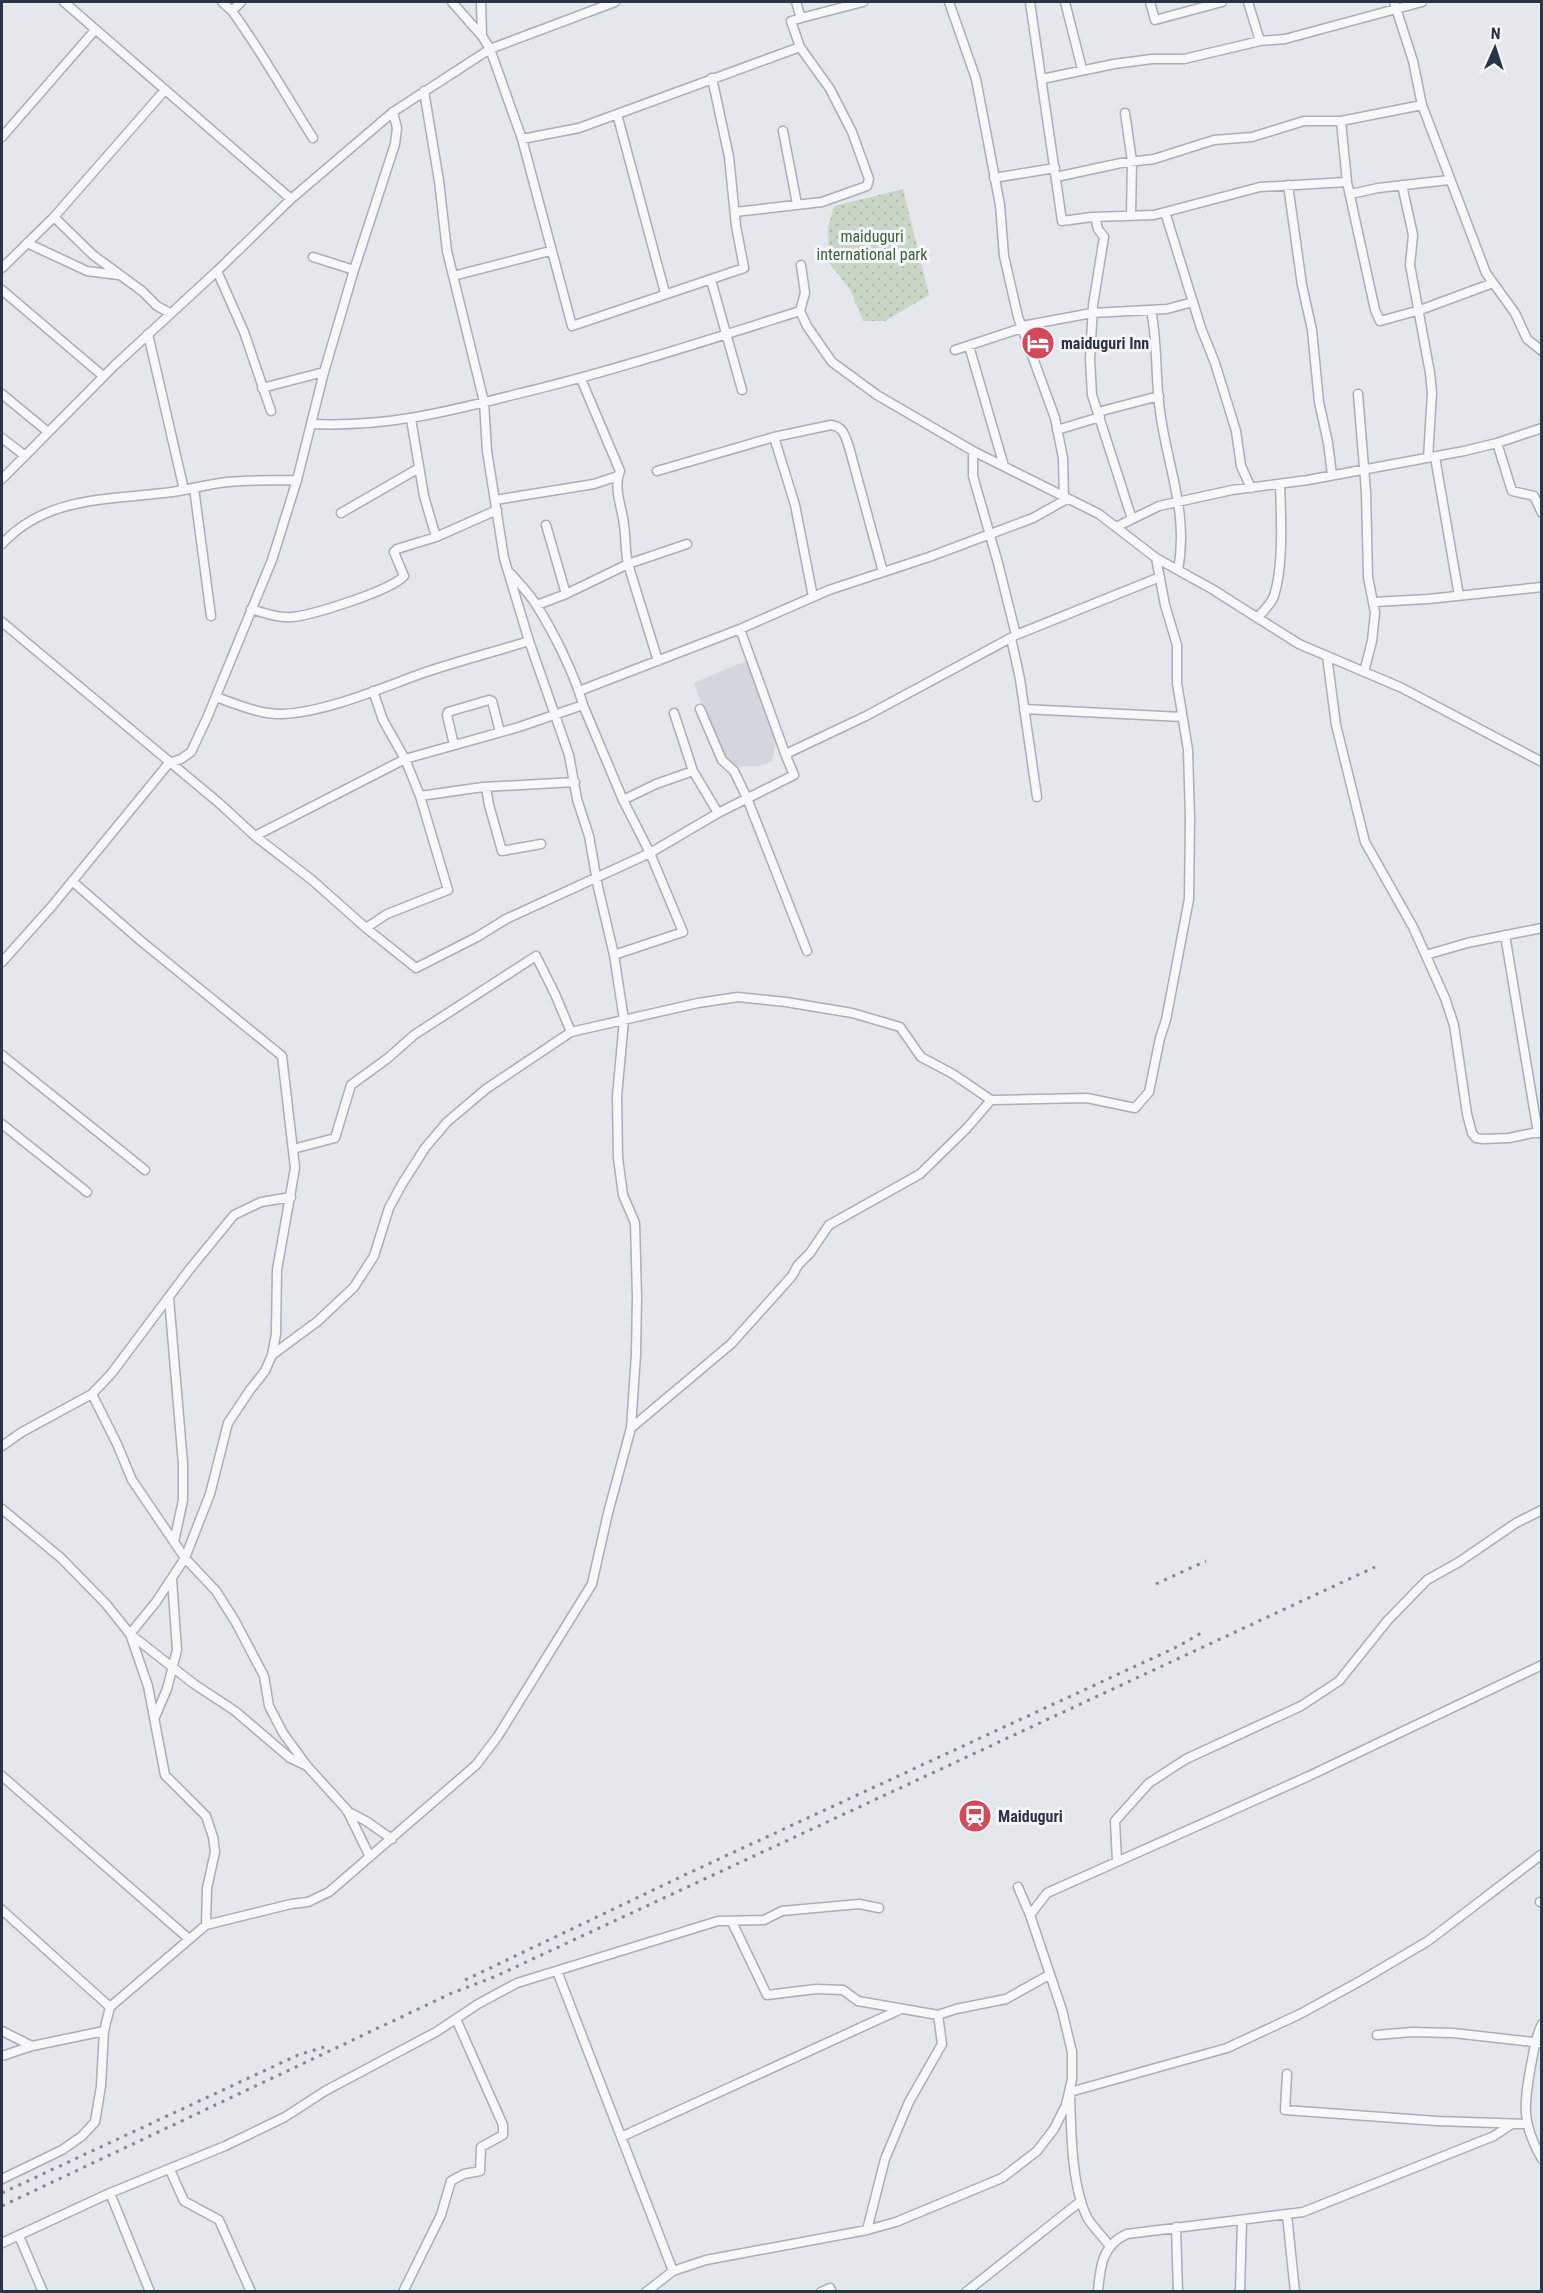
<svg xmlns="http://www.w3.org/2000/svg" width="1543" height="2293" font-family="'Roboto Condensed',sans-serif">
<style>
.built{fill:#d2d6de}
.park{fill:url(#park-dots)}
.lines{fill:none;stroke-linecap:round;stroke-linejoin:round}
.minor-casing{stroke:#a9aeb7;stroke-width:11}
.minor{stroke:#f7f8fa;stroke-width:8}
.rail{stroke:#7d8696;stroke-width:3;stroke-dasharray:3 6;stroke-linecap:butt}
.labels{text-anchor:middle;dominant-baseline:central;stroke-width:6;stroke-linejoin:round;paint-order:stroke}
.park-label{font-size:16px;fill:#3f6138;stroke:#f4f6f9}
.poi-label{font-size:16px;font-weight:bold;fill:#2b3445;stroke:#f4f6f9;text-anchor:start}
</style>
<defs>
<pattern id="park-dots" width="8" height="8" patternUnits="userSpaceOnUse" patternTransform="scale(1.5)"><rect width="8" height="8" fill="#c9d6c5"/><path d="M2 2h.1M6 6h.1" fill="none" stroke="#adb8ab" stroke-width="1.8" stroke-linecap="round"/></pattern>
</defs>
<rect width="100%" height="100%" fill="#e4e7ec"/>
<path class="built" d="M 748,660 L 776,742 L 772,761 L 760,766 L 729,767 L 709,727 L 694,683 Z"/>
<path class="park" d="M 903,189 L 929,295 L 885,321 L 863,321 L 850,289 L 829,263 L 828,228 L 834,206 Z"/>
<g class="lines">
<defs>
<path id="minor" d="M 64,2 L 291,199
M 222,2 L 232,11
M 241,2 L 232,11 C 262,52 286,96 313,138
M 452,2 L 482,36 L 490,49 L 522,139 L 579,128 L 800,47
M 481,2 L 482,35
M 949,2 L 976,79 L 1000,205 L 1004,256 L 1018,317 L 1055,418 L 1063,458 L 1064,498
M 1030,2 L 1062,221 L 1092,217 L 1154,215 L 1260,187 L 1347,182
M 1065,2 L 1082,69
M 1150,2 L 1155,20 L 1222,2
M 1248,2 L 1260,41
M 1394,2 L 1413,61 L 1422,105 L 1486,273 L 1515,313 L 1527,339 L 1542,351
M 801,18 L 863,2
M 1042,79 L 1114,64 L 1152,59 L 1184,59 L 1260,41 L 1285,39 L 1422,2
M 1125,113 L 1132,161 L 1131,215
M 617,114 L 665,293
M 1341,121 L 1347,182 L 1375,310 L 1380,321 L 1420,310 L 1493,283
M 783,131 L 797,204
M 2,137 L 95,30
M 522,139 L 572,326 L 744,268 L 736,226 L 729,157 L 712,78
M 1056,177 L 1121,163 L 1154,159 L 1214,140 L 1252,137 L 1304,121 L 1341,121 L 1422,105
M 994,178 L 1055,168
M 1288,185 L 1302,285 L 1312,330 L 1319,402 L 1328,443 L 1332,475
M 1402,185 L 1413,235 L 1410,265 L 1430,373 L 1432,393 L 1428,458
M 1351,194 L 1378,188 L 1449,180
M 735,212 L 822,202 L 867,186 L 869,179 L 852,132 L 830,89 L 800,47 L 791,21 L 801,18 L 796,2
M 1165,212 L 1201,328 L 1215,363 L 1236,431 L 1241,466 L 1251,488
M 54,217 L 165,90
M 1095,217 L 1098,229 L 1104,237 L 1093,305 L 1090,359 L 1092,395 L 1132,519
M 27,243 L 87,271 L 118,275
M 313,257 L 354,270
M 801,265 L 805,293 L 800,311 L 807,326 L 832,362 L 877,395 L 973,451 L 1099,514 L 1156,558 L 1212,589 L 1299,644 L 1402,688 L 1542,762
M 2,268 L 54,217 L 93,255 L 142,291 L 157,306 L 170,313
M 217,271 L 244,332 L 271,411
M 453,276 L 550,251
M 711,280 L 742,390
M 2,290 L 103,376
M 1151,310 C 1158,344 1155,378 1160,411 C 1167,466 1189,513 1178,570
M 1022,326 L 1092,313 L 1167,309 L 1193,302
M 148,334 L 184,490
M 969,346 L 1004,466
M 955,350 L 1022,328
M 262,388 L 324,372
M 2,394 L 48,432
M 1358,394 L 1366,492 L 1368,577 L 1375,613 L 1372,641 L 1364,672
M 1098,412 L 1159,396
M 411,419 L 424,496 L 436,537
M 312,424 C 386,427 442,413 513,395 C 610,372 705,341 800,311
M 1057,430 L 1100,417
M 774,437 L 795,505 L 813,597
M 2,438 L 24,455
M 1497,443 L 1512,491 L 1534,496 L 1542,513
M 973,451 L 973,476 L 998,563 L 1016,635
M 1435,457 L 1459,596
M 657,471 L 774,437 L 831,425 C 844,427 845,436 849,447 L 883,572
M 2,479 L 115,365 L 217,271 L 291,199 L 393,112 L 490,49 L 615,2
M 194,488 L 211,616
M 495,500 L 594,484 L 618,476
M 341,513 L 419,468
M 546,525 L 566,594
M 1116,527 L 1159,506 L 1232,490 L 1308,480 L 1464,451 L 1497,443 L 1542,428
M 2,544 C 45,497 106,500 164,493 C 186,491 206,484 228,482 C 251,480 274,480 297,480
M 510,573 C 519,583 530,594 537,606 C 554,633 575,675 583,705 L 623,800 L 650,853 L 683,932 L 614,955
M 1374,602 L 1428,599 L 1542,587
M 537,605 L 566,594 L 628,564 C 625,551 626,538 624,525 C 622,507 613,488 620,471 L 581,379
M 251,609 C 264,613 278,618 292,617 C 313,615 390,591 404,576 L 394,552 L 397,549 L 436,537 L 497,510
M 1257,618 C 1263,612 1271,604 1274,596 C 1284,565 1281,516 1280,484
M 2,622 L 219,803 L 255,836 L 312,880 L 366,928 L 416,968 L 477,937 L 506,919 L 650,853 L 718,813
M 740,629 L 786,756
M 1011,638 L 1020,679 L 1037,797
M 1327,656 L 1336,725 L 1365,842 L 1413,927 L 1445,998 L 1454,1025 L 1467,1114 L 1472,1133 L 1476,1138 L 1483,1139 L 1509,1138 L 1542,1131
M 658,661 L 628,564 L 687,544
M 579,691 L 740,629 L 829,590 L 929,557 L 1033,518 L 1067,499
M 216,697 C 236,704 261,715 283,714 C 327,712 381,688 423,673 C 458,661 494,652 529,641
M 700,709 L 722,760 L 734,771 L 747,798 L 807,951
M 1024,709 L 1182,717
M 674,713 L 693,771
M 454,745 L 447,715 L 448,712 L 489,700 L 492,701 L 500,732
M 486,787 L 489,805 L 502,851 L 541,844
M 420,796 L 483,787 L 575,782
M 623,800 L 656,784 L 693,771 L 718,813 L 794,775 L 786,756 L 790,752 L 866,716 L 1016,635 L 1160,577
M 255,836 L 405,759 L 519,727 L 583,705
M 72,881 L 141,941 L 282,1056 L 295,1168 L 277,1270 L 276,1334 L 272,1355 L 265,1371 L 250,1390 L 228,1423 L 210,1494 L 185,1558 L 156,1602 L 130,1634
M 366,928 L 387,914 L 448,890 L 420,796 L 405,759 L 383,720 L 373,691
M 1505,935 L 1538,1133
M 1426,955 L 1467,943 L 1542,928
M 2,962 L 52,906 L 169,763 L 181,759 L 191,752 L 207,718 L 272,560 L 297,480 L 324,372 L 354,270 L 395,144 L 397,128 L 393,112
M 2,1055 L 145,1170
M 2,1124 L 87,1192
M 293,1149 L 335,1138 L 351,1085 L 388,1058 L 414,1035 L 536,956 L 555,994 L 571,1032
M 169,1298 L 183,1464 L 183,1500 L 174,1542
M 272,1355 L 318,1321 L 354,1287 L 374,1256 L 389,1208 L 402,1184 L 425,1148 L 447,1122 L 486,1089 L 571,1032 L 698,1003 L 738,997 L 786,1002 L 852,1013 L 900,1027 L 921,1057 L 953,1074 L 991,1100 L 1087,1098 L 1135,1108 L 1149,1092 L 1160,1038 L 1166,1020 L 1189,899 L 1190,819 L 1188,750 L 1177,683 L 1177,645 L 1165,605 L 1156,558
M 92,1394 L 117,1444 L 132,1480 L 185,1558 L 216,1591 L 235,1621 L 264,1676 L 269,1706 L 283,1733 L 307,1766 L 347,1810 L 370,1857
M 631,1428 L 731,1344 L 792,1276 L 798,1265 L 810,1253 L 829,1225 L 920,1174 L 967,1128 L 991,1100
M 2,1446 L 22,1432 L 92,1394 L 111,1374 L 189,1270 L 234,1215 L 261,1202 L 291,1197
M 2,1509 L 61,1558 L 106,1604 L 130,1634 L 194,1684 L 235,1711 L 290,1758 L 305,1765
M 130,1634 L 148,1686 L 165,1775 L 206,1816 L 213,1837 L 215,1852 L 207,1888 L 206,1925
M 155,1717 L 167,1689 L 177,1650 L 172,1579
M 2,1776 L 189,1939
M 347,1811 L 366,1821 L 392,1839
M 1117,1861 L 1115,1821 L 1149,1783 L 1186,1759 L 1301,1706 L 1339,1681 L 1388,1620 L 1427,1580 L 1459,1562 L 1516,1523 L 1542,1510
M 1540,1902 L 1542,1902
M 2,1910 L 110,2007
M 1030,1915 L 1047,1893 L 1309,1776 L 1542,1665
M 732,1922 L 767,1995 L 816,1989 L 843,1990 L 858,2001 L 938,2015 L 956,2009 L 1006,1999 L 1049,1975
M 557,1971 L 673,2271
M 1542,2024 C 1535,2037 1534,2051 1531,2065 C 1524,2104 1521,2123 1542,2159
M 2,2031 L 32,2046
M 1377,2035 L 1412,2032 L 1453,2033 L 1542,2043
M 2,2056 L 32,2046 L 104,2031
M 1287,2074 L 1285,2110 L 1437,2121 L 1526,2124
M 621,2137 L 899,2010
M 170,2170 L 184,2201 L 219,2220 L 251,2292
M 2,2179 L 62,2150 L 82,2136 L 95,2122 L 101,2086 L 104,2031 L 110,2007 L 206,1925 L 291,1904 L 308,1902 L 329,1892 L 476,1765 L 498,1736 L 592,1584 L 608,1513 L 631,1428 L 636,1354 L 637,1297 L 635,1223 L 623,1195 L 618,1158 L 617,1096 L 624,1020 L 614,955 L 598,887 L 589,836 L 577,799 L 569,755 L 529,641 L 504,558 L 487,451 L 484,402 L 447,251 L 439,181 L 424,91
M 110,2193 L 150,2292
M 1287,2215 L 1295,2292
M 1176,2227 L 1178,2292
M 867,2230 L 885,2159 L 909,2102 L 942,2044 L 938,2015
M 19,2236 L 43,2292
M 2,2243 L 110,2193 L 225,2146 L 285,2117 L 325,2091 L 436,2032 L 478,2004 L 517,1983 L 718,1921 L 764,1920 L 782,1911 L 859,1904 L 879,1908
M 1109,2245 C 1102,2236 1094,2228 1088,2219 C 1071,2187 1071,2128 1070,2092 L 1227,2048 L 1300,2014 L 1362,1980 L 1428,1941 L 1542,1854
M 403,2292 L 441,2215 L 451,2181 L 464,2174 L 480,2171 L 481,2147 L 503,2135 L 503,2125 L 456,2019
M 646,2292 L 673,2271 L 706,2260 L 867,2230 L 896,2222 L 1002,2178 L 1037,2151 L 1054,2129 L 1066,2105 L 1072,2079 L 1072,2052 L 1062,2010 L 1030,1915 L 1018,1887
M 821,2292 L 830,2288 L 832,2292
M 966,2292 L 1081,2201
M 1098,2292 C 1100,2267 1102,2245 1127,2234 L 1303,2212 L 1494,2136 L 1512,2124
M 1240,2292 L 1242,2220"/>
</defs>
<use href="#minor" class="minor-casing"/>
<use href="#minor" class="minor"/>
<path class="rail" d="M 1156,1584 L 1206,1561
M 465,1980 L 691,1872 L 1179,1646 L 1201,1633
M 2,2193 L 298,2055 L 324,2047
M 2,2206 L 452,1993 L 494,1977 L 1375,1567"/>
</g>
<defs>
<symbol id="hotel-disc" viewBox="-11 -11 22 22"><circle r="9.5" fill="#d1495b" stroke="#f4f6f9"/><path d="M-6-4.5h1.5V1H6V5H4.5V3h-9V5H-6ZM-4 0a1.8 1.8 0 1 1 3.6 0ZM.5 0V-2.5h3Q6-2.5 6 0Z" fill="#fff"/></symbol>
<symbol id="station-disc" viewBox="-11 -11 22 22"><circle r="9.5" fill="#d1495b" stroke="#f4f6f9"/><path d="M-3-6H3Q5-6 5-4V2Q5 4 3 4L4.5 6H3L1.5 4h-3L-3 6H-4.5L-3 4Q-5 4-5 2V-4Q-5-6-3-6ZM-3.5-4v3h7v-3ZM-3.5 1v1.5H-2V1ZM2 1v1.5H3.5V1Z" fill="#fff"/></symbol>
</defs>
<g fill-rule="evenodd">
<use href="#hotel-disc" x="1019" y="324" width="38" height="38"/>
<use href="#station-disc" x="956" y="1797" width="38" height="38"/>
</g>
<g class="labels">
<g class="park-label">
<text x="872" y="236">maiduguri<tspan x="872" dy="18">international park</tspan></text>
</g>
<g class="poi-label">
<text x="1061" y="343">maiduguri Inn</text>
<text x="998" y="1816">Maiduguri</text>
</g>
</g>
<rect width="1543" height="2293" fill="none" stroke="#2b3445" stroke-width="6"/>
<g transform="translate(1495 48) rotate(3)" stroke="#f4f6f9" stroke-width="4.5" paint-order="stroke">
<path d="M0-4.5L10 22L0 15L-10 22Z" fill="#2b3445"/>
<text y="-9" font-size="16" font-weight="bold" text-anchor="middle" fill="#2b3445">N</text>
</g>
</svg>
